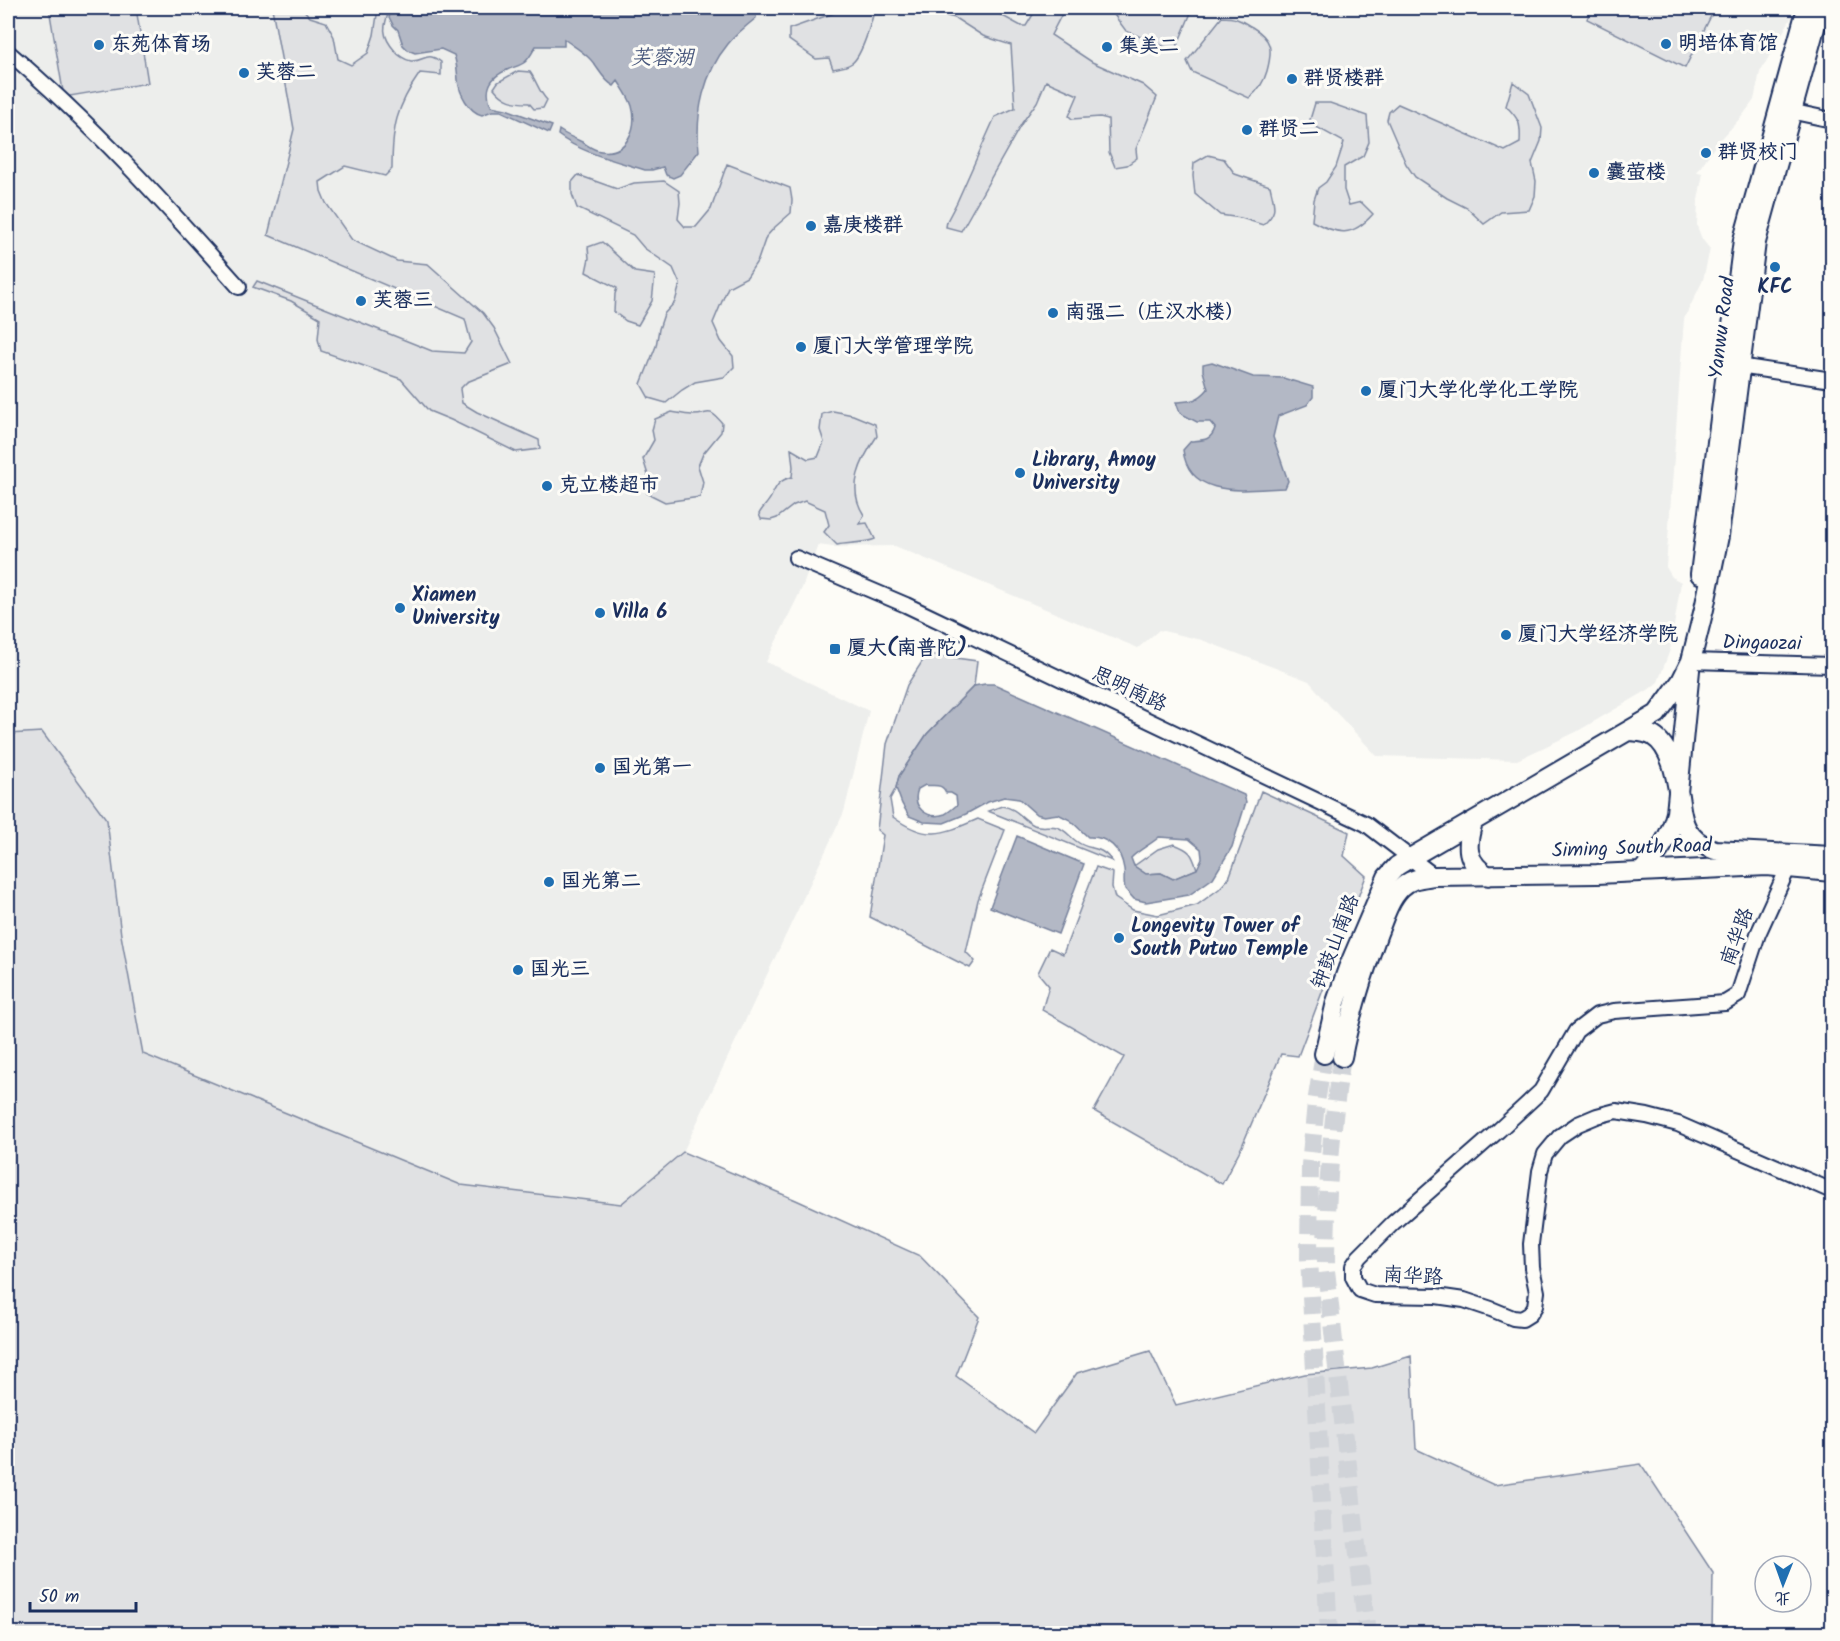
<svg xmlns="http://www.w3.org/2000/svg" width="1840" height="1641" font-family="Kalam,'LXGW WenKai TC',sans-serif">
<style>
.built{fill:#edeeec}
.green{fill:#e0e1e3;stroke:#7e88a0;stroke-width:1.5}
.water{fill:#b3b8c5;stroke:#76819c;stroke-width:1.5;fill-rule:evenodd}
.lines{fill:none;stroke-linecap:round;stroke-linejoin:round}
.major-tunnel{stroke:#d0d3d8;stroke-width:18;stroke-dasharray:18 9;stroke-linecap:butt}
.minor-casing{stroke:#1b2f5e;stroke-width:18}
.major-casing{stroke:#1b2f5e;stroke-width:22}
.minor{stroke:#fdfcf7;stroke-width:14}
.major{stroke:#fdfcf7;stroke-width:18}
.poi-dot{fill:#1f6fb2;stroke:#fdfcf7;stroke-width:2}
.labels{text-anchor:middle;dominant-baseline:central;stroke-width:6;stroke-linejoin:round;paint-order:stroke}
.poi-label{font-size:20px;font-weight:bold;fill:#1b2f5e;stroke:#fdfcf7;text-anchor:start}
.street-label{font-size:20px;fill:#1b2f5e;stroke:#fdfcf7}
.water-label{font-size:21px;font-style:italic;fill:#49587d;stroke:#fdfcf7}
</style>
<rect width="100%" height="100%" fill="#fdfcf7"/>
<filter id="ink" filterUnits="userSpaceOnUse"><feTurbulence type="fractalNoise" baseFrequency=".0167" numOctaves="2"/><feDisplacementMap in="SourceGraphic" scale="12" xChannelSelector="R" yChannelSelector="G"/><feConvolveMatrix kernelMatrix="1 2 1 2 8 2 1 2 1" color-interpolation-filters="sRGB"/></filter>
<g filter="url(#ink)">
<path class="built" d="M 8,8 L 1797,8 L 1760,72 L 1754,100 L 1743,115 L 1715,146 L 1697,172 L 1703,173 L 1698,200 L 1697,226 L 1702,239 L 1710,249 L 1703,280 L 1684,319 L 1666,567 L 1672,577 L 1681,582 L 1670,650 L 1658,682 L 1648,690 L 1576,732 L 1517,760 L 1377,756 L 1329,705 L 1309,681 L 1202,640 L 1159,630 L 1138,648 L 895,546 L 833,547 L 818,545 L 802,588 L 766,662 L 869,711 L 844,812 L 683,1152 L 621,1204 L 461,1185 L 143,1054 L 121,935 L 107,820 L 42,732 L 8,734 Z"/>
<path class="green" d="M 49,8 L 136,8 L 148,83 L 64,97 Z
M 272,8 L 302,8 L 310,17 L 326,22 L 334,37 L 338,59 L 351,65 L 368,53 L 374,35 L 378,8 L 390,8 C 383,27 381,35 395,51 C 398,55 405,60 411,61 C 425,62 426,50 441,62 L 441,75 L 420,73 C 396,107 392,128 392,169 L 385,176 L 345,166 L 320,182 L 321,191 L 326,203 L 352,240 L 397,261 L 428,264 L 483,313 L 494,328 L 512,364 L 467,382 L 460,389 L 462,403 L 477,412 L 539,440 L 540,449 L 516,452 L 451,420 L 429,411 L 401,379 L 321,351 L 318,339 L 320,318 L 291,301 L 253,287 L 257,281 L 432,351 L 464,353 L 471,342 L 465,319 L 268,235 L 294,129 Z
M 839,8 L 875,8 C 872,20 862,56 852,63 C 848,66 839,68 833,69 L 829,58 L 816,59 L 789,40 L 789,29 L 834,13 Z
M 924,8 L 971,8 L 974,10 L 999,14 L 1021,26 L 1026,26 L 1037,8 L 1071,8 L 1064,10 L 1051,35 L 1092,62 L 1143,85 L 1157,97 L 1136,149 L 1137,158 L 1127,165 L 1115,167 L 1109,152 L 1108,119 L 1100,117 L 1072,119 L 1069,116 L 1078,95 L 1046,81 L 1037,102 L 1022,123 L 961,231 L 946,227 L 947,221 L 957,202 L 995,117 L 1015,108 L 1011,45 L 983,36 L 955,18 L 931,12 Z
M 1101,8 L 1193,8 L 1175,51 L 1126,31 L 1112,12 Z
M 1592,8 L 1715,8 L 1685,68 L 1587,19 Z
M 1222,17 C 1236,17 1240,20 1252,27 C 1272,39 1273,49 1267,71 C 1264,82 1258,91 1249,98 L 1192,72 L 1187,61 Z
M 518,71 L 530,72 C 537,82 539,92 547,100 L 543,108 L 534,109 L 529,103 C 514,103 504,101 494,88 L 498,82 Z
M 1513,82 L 1529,94 L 1542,128 L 1541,141 L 1532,163 L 1536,181 L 1535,196 L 1529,210 L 1501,212 L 1484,224 L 1467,208 L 1447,198 L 1415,177 L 1406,164 L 1387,120 L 1389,112 L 1398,104 L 1505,151 L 1520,143 C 1521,124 1520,120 1506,106 Z
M 1315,103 L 1330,103 L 1367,116 L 1369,142 L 1363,156 L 1344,167 L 1344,190 L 1349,205 L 1361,202 L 1373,214 C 1352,238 1338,235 1312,221 L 1314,200 L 1318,188 L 1326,182 L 1336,167 L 1344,142 L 1309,123 Z
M 1208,155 L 1224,159 L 1235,174 L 1270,186 C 1274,206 1279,211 1263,225 L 1241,218 L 1220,215 L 1195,194 L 1193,176 L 1194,163 Z
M 727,164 L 790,188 L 792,200 L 791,213 L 775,227 L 766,237 L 758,260 L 747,277 L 728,287 L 713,323 L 721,341 L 733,356 L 734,367 L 724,377 L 695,382 L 682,390 L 666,403 L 649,398 L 641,384 L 656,346 L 659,329 L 664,314 L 675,302 L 680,284 L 673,268 L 644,248 L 633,235 L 577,208 L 572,194 L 572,182 L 578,175 L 617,189 L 634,183 L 664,181 L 679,191 L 680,203 L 678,219 L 685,227 L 696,227 L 711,209 Z
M 602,242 L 635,272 L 655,275 L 652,301 L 638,325 L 626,321 L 614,312 L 615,294 L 617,288 L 586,272 L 589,258 L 588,247 Z
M 833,411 L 853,415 L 875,424 L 877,436 C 861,460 846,488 864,515 L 859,524 L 867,523 L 875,539 C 867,543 848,543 837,545 L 824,532 L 829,525 L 825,510 L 805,501 L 794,505 L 777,518 L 771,520 L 761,519 L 759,514 C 762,508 768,503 771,497 C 776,486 779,480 792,477 L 793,467 L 791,449 L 808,459 L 818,457 L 824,442 L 820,430 L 822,414 Z
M 672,412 C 678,413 685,415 692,415 C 709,416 707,405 722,423 L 721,432 L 703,454 L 698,466 L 703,482 L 700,497 L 665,502 L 647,493 L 648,475 L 643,459 L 654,440 L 652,430 L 655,419 Z
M 927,654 L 977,661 L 974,686 L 927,734 L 899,776 L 896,788 L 890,799 L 893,817 C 927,842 943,834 978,819 L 1005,830 L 978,900 L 966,952 L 975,961 L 970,968 L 870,917 L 883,835 L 877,830 L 887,744 L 907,685 Z
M 42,732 L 107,820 L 121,935 L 143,1054 L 461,1185 L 621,1204 L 683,1152 L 796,1200 L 920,1256 L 979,1317 L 956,1376 L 1034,1433 L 1077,1373 L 1150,1351 L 1176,1405 L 1305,1374 L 1372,1368 L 1411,1356 L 1416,1449 L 1494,1485 L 1641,1464 L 1713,1573 L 1712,1633 L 8,1633 L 8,734 Z
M 1261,791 L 1349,832 L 1344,856 L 1366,876 L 1298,1056 L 1281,1054 L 1242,1146 L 1222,1184 L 1094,1111 L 1124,1057 L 1042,1010 L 1049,986 L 1038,973 L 1050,948 L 1063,954 L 1096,867 L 1113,873 L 1112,887 L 1115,898 L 1133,910 L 1158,915 L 1197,905 L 1219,889 L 1229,878 Z
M 1002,806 C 1019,809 1020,818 1034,825 C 1041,828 1050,825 1057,827 C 1066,830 1069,836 1076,841 C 1090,852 1098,843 1112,861 L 988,811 Z
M 1174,844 C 1190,850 1192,853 1197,869 L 1173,879 L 1161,873 L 1146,874 L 1134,866 L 1158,849 Z"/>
<path class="water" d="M 392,8 L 756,8 L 756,18 C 746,26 736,34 728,44 C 704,73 695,113 699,151 L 680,175 L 673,178 L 666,175 L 663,167 L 652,170 L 645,170 C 617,161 581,153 558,135 L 559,130 C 566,135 572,137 580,141 C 587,144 592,150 601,151 C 627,155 638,128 632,106 C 629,97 623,89 618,81 L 614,86 C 602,80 598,66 588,57 C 581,50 572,45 564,39 L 564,46 L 536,46 C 533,51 530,58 525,62 C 520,66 513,67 507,70 C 490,77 484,89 491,106 L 506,109 L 552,126 L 549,133 L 501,111 L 492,111 L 482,115 C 469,112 459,93 458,80 C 457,71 457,64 454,55 L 441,49 L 415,53 L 408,50 L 403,45 L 398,30 L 393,25 L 389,17 Z
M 1212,362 L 1253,377 L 1283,378 L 1313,387 L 1313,397 L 1307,405 L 1278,416 L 1273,437 L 1288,481 L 1285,488 C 1249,489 1189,501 1183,450 L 1191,441 C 1203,440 1211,441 1215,428 L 1210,422 L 1197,422 L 1180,413 L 1176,402 C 1191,401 1198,401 1208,389 L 1203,371 L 1203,364 Z
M 985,684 L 994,684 L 1244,795 L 1246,802 L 1232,847 L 1213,878 L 1189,895 L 1146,902 L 1134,899 L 1125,889 C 1123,882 1125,876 1124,869 C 1121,849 1108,836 1088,837 L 1070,820 L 1058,814 L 1044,816 L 1036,814 L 1019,799 L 1004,797 L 988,802 L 966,814 L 944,823 L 924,822 L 909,816 L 902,804 L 896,788 L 899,776 L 927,734 L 974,686 ZM 925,785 C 933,787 942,782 946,793 L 951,793 L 956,796 L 957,805 C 953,808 949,812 945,814 C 927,820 911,807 918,789 ZM 1159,837 L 1189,839 L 1201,849 L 1202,858 L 1197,869 L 1173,879 L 1161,873 L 1146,874 L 1134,866 L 1131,858 C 1140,849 1150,845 1159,837 Z
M 1017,836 L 1084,864 L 1058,934 L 990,907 Z"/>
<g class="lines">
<path class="major-tunnel" d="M 1324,1054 L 1316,1103 L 1310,1165 L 1309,1258 L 1329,1634
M 1342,1057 C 1331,1127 1326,1198 1326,1270 L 1367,1634"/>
<defs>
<path id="minor" d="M 8,52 C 92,123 166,205 239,287
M 1785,110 L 1832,120
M 1732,365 L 1832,380
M 796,558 L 906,605 L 1366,824 L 1434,876
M 1691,661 L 1832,665
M 1788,868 L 1758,934 L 1738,995 L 1725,1003 L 1614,1011 L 1597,1015 L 1576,1031 L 1541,1091 L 1499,1130 L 1393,1223 L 1359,1257 L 1353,1266 L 1353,1277 L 1360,1290 L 1375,1295 L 1436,1296 L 1464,1300 L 1491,1309 L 1513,1318 L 1522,1319 L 1530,1314 L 1535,1306 L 1537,1292 L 1532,1268 L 1531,1244 L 1540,1171 L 1545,1154 L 1560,1136 L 1578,1124 L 1597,1116 L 1616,1111 L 1647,1116 L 1678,1124 L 1832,1191"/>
<path id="major" d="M 1700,574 L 1743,240 L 1804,18 L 1811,8
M 1631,731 C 1639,732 1646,732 1653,736 C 1671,747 1676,777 1679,796 C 1681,809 1682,825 1692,836 C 1698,843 1706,847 1715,850 L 1832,856
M 1473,822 C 1466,846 1465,861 1488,876
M 1642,871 C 1659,853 1670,837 1676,813 L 1690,670
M 1324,1054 L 1336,1002 L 1348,968 L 1387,877 L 1397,866 L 1410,858 L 1657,714 L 1681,681 L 1691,661 L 1704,609 L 1719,536 L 1756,242 L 1816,24 L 1828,8
M 1342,1057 C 1350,1014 1363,974 1378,933 C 1384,918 1389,900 1401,888 C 1411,878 1421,878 1434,876 L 1597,874 L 1767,866 L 1832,872"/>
</defs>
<use href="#minor" class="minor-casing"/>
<use href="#major" class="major-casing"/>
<use href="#minor" class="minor"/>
<use href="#major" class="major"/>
</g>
</g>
<g class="poi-dot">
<circle cx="1666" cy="44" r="6"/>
<circle cx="99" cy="45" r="6"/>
<circle cx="1107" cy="47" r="6"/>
<circle cx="244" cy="73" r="6"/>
<circle cx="1292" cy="79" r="6"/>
<circle cx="1247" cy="130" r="6"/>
<circle cx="1706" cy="153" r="6"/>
<circle cx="1594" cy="173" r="6"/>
<circle cx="811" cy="226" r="6"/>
<circle cx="1775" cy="267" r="6"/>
<circle cx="361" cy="301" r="6"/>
<circle cx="1053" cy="313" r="6"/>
<circle cx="801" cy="347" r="6"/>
<circle cx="1366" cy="391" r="6"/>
<circle cx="1020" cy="473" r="6"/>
<circle cx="547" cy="486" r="6"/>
<circle cx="400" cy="608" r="6"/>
<circle cx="600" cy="613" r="6"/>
<circle cx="1506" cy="635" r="6"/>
<rect x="829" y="643" width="12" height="12" rx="3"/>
<circle cx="600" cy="768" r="6"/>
<circle cx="549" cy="882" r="6"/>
<circle cx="1119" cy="938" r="6"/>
<circle cx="518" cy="970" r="6"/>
</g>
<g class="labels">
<g class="poi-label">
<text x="1678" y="44">明培体育馆</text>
<text x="111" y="45">东苑体育场</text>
<text x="1119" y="47">集美二</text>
<text x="256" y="73">芙蓉二</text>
<text x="1304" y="79">群贤楼群</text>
<text x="1259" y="130">群贤二</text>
<text x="1718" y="153">群贤校门</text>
<text x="1606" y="173">囊萤楼</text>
<text x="823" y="226">嘉庚楼群</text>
<text x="1775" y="288" text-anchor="middle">KFC</text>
<text x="373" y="301">芙蓉三</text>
<text x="1065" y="313">南强二（庄汉水楼）</text>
<text x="813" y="347">厦门大学管理学院</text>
<text x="1378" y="391">厦门大学化学化工学院</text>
<text x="1032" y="461">Library, Amoy<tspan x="1032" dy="23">University</tspan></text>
<text x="559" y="486">克立楼超市</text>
<text x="412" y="596">Xiamen<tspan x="412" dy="23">University</tspan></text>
<text x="612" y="613">Villa 6</text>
<text x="1518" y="635">厦门大学经济学院</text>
<text x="847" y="649">厦大(南普陀)</text>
<text x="612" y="768">国光第一</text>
<text x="561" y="882">国光第二</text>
<text x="1131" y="927">Longevity Tower of<tspan x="1131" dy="23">South Putuo Temple</tspan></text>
<text x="530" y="970">国光三</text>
</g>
<g class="street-label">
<text transform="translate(1723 328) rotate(-83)">Yanwu Road</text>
<text transform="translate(1762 644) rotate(1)">Dingaozai</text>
<text transform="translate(1129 690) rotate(25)">思明南路</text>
<text transform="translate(1632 849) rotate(-2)">Siming South Road</text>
<text transform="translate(1738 937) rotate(-70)">南华路</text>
<text transform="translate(1336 942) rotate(-69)">钟鼓山南路</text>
<text transform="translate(1413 1277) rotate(3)">南华路</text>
</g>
<g class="water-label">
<text x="662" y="58">芙蓉湖</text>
</g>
</g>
<rect width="1840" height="1641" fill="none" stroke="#fdfcf7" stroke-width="30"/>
<rect x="15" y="15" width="1810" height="1611" fill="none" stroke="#1b2f5e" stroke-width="2" filter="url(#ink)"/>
<g transform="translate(1783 1584) rotate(181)"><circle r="28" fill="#fdfcf7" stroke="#a3aaba" stroke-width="1.5"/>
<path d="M0-4.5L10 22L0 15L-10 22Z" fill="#1f6fb2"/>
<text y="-9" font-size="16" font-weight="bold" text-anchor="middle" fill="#1b2f5e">北</text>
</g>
<path d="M30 1602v9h106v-9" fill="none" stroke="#1b2f5e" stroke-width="3"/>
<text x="39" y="1602" font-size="18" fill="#1b2f5e" stroke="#fdfcf7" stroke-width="4.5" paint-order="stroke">50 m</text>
</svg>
